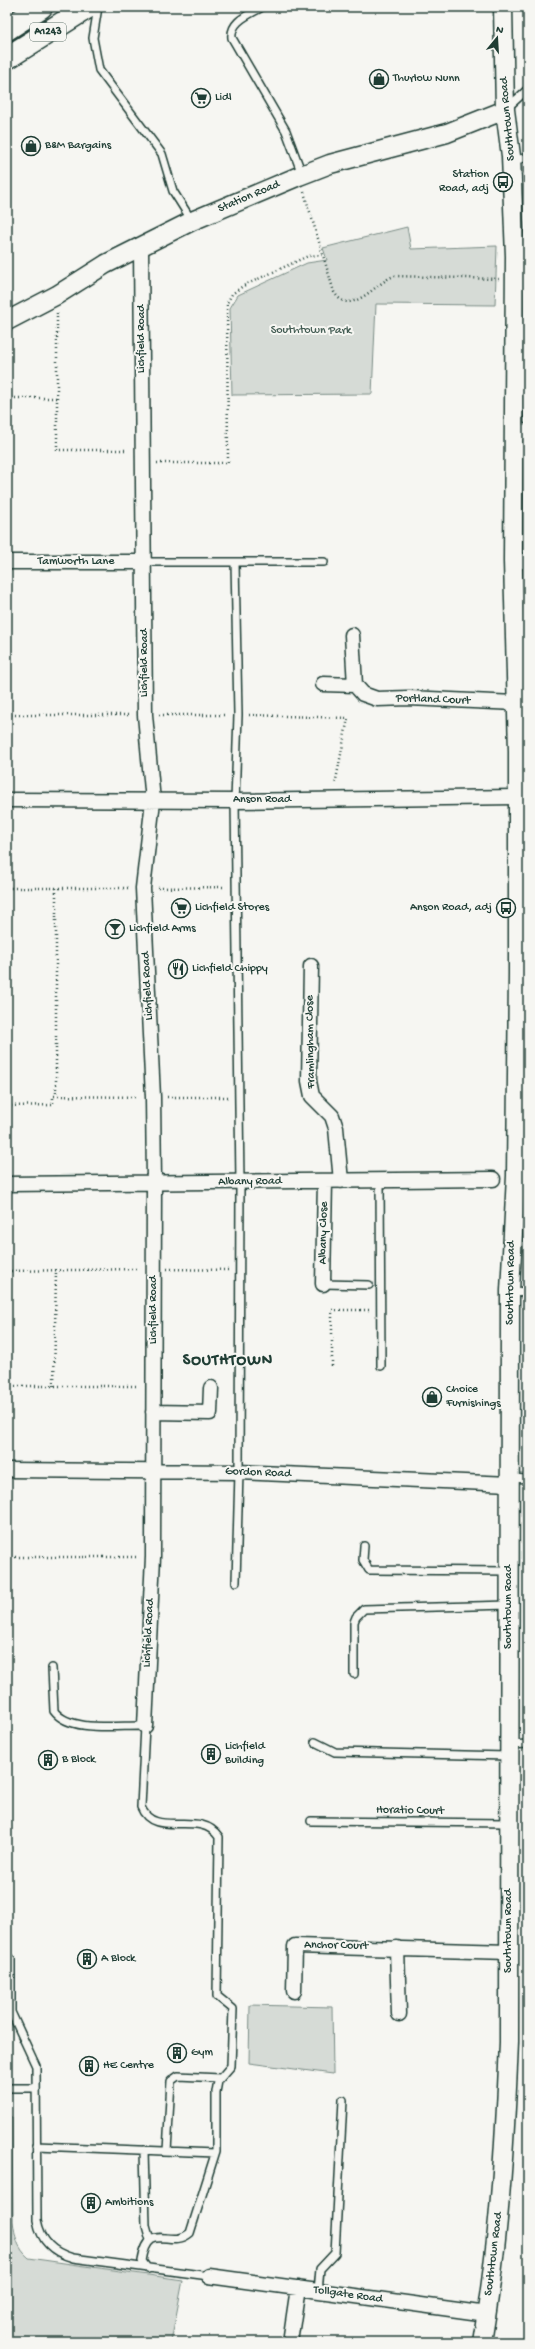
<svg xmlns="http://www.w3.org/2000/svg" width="535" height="2349" font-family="'Gochi Hand',sans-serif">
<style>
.green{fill:#d6dbd6;stroke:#7a8c85}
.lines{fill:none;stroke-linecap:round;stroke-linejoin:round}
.service-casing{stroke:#1f3d34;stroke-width:10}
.minor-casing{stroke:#1f3d34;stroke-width:17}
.tertiary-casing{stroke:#1f3d34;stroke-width:21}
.primary-casing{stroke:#1f3d34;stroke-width:25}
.path{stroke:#1f3d34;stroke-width:2.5;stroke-dasharray:1 3;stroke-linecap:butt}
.service{stroke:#f6f6f2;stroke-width:7}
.minor{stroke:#f6f6f2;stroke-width:14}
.tertiary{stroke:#f6f6f2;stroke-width:18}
.primary{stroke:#f6f6f2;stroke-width:22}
.labels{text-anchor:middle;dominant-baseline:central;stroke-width:4;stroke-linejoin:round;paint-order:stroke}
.shield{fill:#f6f6f2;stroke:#60746d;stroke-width:1}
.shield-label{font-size:11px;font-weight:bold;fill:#1f3d34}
.poi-label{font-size:12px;fill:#1f3d34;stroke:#f6f6f2;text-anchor:start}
.street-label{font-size:12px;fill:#1f3d34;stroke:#f6f6f2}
.park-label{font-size:12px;fill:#445d54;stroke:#f6f6f2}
.district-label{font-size:16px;font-weight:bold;letter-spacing:1px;fill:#1f3d34;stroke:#f6f6f2}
</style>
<rect width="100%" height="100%" fill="#f6f6f2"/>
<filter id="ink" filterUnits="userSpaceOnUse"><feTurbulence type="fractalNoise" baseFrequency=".025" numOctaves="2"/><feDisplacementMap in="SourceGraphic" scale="8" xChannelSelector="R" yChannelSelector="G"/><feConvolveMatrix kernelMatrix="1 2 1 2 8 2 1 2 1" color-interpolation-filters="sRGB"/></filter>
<g filter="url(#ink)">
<path class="green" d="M 407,227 L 411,249 L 497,246 L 495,305 L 376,304 L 372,394 L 232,395 L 230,308 L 238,295 L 307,263 L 327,260 L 323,248 Z
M 250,2005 L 332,2007 L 333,2074 L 249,2063 Z
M 7,2117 L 12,2117 L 13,2221 C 15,2236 17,2248 29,2258 L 183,2280 L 171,2342 L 7,2342 Z"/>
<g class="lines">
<defs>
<path id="service" d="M 98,7 L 93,38 L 99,70 L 162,154 L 173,191 L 192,221
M 262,7 C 249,15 230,21 232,38 L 286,131 L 302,174
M 507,108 L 528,89
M 512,161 L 528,157
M 145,562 L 324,562
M 235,562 L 238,715 L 235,801 L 240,1183 L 239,1472 L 236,1582
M 380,1180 L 381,1366
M 323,1284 L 369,1285
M 510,1291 L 528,1292
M 510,1478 L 528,1479
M 364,1546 L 363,1560 L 369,1570 L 509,1571
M 52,1668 L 54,1711 C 70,1733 119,1725 145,1726 L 141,1807 C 154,1840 200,1808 219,1837 L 217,1996 L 233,2009 L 231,2066 L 218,2081 L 216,2092 L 216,2151 L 190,2233 C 170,2250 149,2219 142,2261 L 148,2269
M 354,1674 L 354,1622 L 356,1617 L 364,1609 L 509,1605
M 315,1742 L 335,1752 L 508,1756
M 510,1745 L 528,1744
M 311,1821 L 508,1823
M 11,1959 L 11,2012 L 36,2066 L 37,2220 C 41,2241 52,2252 73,2258 L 209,2276
M 7,2088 L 36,2088
M 36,2146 L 215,2153
M 144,2150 L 146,2226 L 150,2240
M 167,2151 L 171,2081 L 178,2076 L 220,2078
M 318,2291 L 320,2269 L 335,2253 L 343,2100"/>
<path id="minor" d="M 141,247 L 145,715 L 153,801 L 143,888 L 153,1097 L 154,1182 L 153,1557 L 145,1726
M 515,256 L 528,255
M 513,433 L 528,431
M 513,561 L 528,561
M 7,562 L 145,562
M 352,635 L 355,685 L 363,694 L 377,699 L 409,698 L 516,703
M 323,684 L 355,685
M 7,800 L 235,801 L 517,797
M 311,966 L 309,1081 L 312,1096 L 332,1116 L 336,1128 L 341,1181
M 7,1184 L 493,1179
M 323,1284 L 325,1181
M 153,1412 L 210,1413 L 211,1388
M 7,1470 L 239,1472 L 510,1484
M 397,1948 L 399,2014
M 294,1991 L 295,1946 L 509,1952
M 209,2276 L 487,2314
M 290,2342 L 298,2288"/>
<path id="tertiary" d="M 7,321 L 57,295 L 106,264 L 192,221 L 299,176 L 330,164 L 447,133 L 505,110
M 482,2342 C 499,2243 505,2143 509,2042 L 510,1291 L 516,1176 L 518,974 L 518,751 L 513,561 L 515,256 L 511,156 L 505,110 L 503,7"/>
<path id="primary" d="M 7,29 L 41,7
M 7,58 L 88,7"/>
</defs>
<use href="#service" class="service-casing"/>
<use href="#minor" class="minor-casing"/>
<use href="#tertiary" class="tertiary-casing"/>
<use href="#primary" class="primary-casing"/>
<path class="path" d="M 304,192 L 334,292 C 350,319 375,283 394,276 L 499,279
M 57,313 L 57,450 L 127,450
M 7,398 L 57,398
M 157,463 L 228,463 L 227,303 L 232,294 L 243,286 L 308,256 L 322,255
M 7,715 L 130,715
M 159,715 L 226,715
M 249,715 L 348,718 L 335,785
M 7,888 L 129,888
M 56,888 L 56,1096
M 158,888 L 225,887
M 167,1097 L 228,1097
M 7,1106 L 53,1105 L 53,1096 L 138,1097
M 167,1269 L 228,1270
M 7,1271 L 138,1269
M 332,1366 L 332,1310 L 370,1310
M 7,1386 L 138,1386
M 54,1386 L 56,1271
M 7,1557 L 138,1557"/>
<use href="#service" class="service"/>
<use href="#minor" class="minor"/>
<use href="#tertiary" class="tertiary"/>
<use href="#primary" class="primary"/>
</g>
</g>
<defs>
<symbol id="shop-ring" viewBox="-11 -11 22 22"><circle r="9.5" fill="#f6f6f2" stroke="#1f3d34" stroke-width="1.5"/><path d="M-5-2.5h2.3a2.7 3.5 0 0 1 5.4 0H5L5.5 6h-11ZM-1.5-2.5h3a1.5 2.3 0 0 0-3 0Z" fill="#1f3d34"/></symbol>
<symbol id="supermarket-ring" viewBox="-11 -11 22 22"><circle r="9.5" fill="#f6f6f2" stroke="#1f3d34" stroke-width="1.5"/><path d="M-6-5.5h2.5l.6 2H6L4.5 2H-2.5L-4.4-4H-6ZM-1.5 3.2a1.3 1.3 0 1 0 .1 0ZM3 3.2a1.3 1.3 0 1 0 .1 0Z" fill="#1f3d34"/></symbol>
<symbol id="bus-ring" viewBox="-11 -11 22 22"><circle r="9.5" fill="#f6f6f2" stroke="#1f3d34" stroke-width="1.5"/><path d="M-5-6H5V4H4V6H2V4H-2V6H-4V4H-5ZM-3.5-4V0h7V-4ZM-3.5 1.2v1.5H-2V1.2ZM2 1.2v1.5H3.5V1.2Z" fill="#1f3d34"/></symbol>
<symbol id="bar-ring" viewBox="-11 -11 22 22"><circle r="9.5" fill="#f6f6f2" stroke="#1f3d34" stroke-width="1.5"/><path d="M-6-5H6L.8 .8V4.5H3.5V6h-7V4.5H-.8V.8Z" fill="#1f3d34"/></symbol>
<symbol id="restaurant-ring" viewBox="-11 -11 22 22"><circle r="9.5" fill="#f6f6f2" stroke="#1f3d34" stroke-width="1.5"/><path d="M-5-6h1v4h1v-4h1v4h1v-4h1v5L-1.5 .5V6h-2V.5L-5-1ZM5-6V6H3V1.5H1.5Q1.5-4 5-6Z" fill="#1f3d34"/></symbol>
<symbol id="building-ring" viewBox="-11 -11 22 22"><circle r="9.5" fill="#f6f6f2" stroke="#1f3d34" stroke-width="1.5"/><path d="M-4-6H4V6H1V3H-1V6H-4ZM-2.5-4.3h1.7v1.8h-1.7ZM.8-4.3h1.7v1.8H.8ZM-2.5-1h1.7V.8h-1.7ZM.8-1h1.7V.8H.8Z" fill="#1f3d34"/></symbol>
</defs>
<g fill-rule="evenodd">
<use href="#shop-ring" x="368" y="68" width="22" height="22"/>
<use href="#supermarket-ring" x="190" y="87" width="22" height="22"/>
<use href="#shop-ring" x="20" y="135" width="22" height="22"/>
<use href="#bus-ring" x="492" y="171" width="22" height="22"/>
<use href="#supermarket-ring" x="170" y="897" width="22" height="22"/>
<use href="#bus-ring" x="495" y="897" width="22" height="22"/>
<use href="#bar-ring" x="104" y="918" width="22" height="22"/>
<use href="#restaurant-ring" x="167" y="958" width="22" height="22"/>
<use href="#shop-ring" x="421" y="1386" width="22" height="22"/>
<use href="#building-ring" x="200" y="1743" width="22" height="22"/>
<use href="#building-ring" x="37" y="1749" width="22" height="22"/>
<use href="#building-ring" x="76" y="1948" width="22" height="22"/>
<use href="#building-ring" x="166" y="2042" width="22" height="22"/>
<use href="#building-ring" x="78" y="2055" width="22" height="22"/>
<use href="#building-ring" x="80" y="2192" width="22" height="22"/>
</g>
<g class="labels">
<rect class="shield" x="30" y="23" width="36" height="18" rx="3"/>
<g class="shield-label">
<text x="48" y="32">A1243</text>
</g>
<g class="poi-label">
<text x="393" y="79">Thurlow Nunn</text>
<text x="215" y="98">Lidl</text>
<text x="45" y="146">B&amp;M Bargains</text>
<text x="489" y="175" text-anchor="end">Station<tspan x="489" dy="14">Road, adj</tspan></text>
<text x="195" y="908">Lichfield Stores</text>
<text x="492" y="908" text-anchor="end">Anson Road, adj</text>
<text x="129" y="929">Lichfield Arms</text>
<text x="192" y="969">Lichfield Chippy</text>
<text x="446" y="1390">Choice<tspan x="446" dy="14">Furnishings</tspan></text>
<text x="225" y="1747">Lichfield<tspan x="225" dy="14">Building</tspan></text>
<text x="62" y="1760">B Block</text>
<text x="101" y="1959">A Block</text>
<text x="191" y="2053">Gym</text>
<text x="103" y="2066">HE Centre</text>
<text x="105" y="2203">Ambitions</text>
</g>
<g class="street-label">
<text transform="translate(508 119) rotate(-95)">Southtown Road</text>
<text transform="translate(249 197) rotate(-23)">Station Road</text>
<text transform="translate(142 339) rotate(-90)">Lichfield Road</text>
<text x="76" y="562">Tamworth Lane</text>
<text transform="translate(145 663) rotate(-90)">Lichfield Road</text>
<text transform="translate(433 700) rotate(2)">Portland Court</text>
<text x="262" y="800">Anson Road</text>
<text transform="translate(148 986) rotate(-93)">Lichfield Road</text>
<text transform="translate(311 1042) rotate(-91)">Framlingham Close</text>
<text transform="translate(250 1182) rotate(-1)">Albany Road</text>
<text transform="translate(324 1233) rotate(-89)">Albany Close</text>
<text transform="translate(511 1283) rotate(-89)">Southtown Road</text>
<text transform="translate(154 1310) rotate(-90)">Lichfield Road</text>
<text transform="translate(258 1473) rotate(2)">Gordon Road</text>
<text transform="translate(509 1607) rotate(-90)">Southtown Road</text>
<text transform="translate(149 1633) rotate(-87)">Lichfield Road</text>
<text transform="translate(410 1811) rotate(1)">Horatio Court</text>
<text transform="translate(509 1931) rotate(-90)">Southtown Road</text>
<text transform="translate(336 1946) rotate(1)">Anchor Court</text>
<text transform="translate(494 2254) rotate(-83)">Southtown Road</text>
<text transform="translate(348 2295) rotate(8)">Tollgate Road</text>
</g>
<g class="park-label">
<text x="311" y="331">Southtown Park</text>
</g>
<g class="district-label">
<text x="228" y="1361">SOUTHTOWN</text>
</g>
</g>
<rect width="535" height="2349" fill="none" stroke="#f6f6f2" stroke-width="24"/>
<rect x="12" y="12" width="511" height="2325" fill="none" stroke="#1f3d34" stroke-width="1.5" filter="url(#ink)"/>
<g transform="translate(497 38) rotate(18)" stroke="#f6f6f2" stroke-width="3" paint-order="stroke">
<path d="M0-3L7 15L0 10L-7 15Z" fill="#1f3d34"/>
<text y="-6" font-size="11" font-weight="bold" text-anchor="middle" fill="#1f3d34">N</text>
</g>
</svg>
